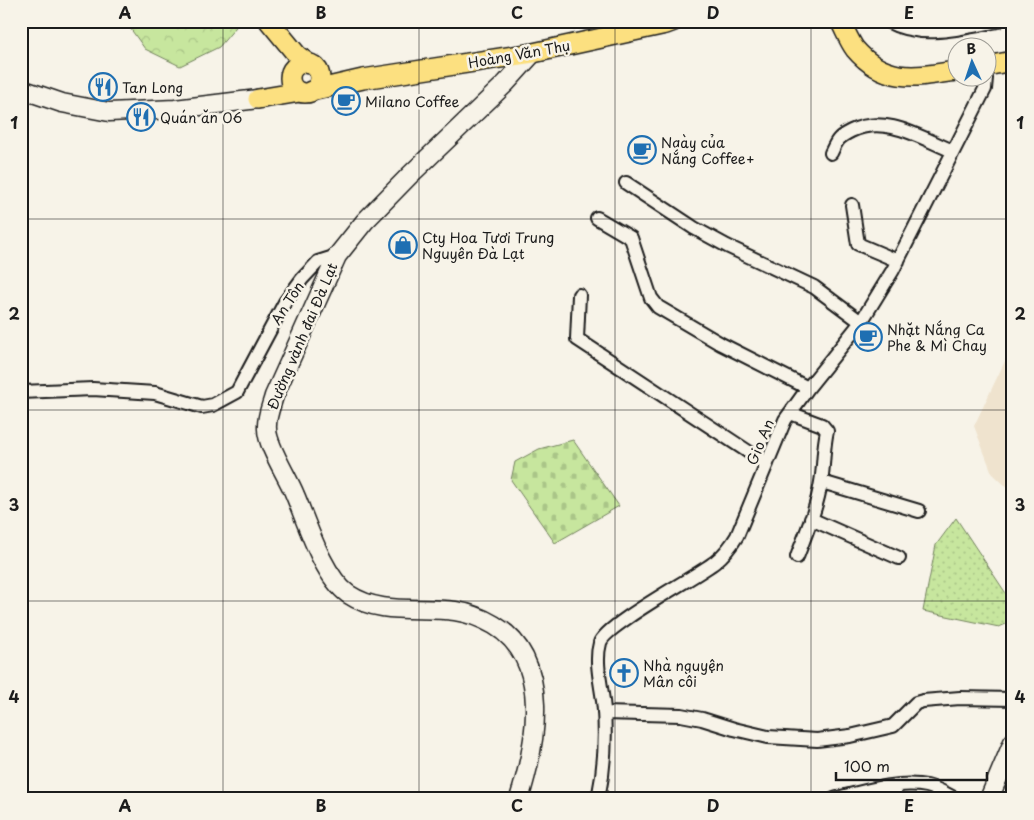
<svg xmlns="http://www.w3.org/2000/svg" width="1034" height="820" font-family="'Playpen Sans',sans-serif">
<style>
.built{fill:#efe3ce}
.grass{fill:url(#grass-dots);stroke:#72815d}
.forest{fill:url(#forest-crowns);stroke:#72815d}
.cemetery{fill:url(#cemetery-stones);stroke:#72815d}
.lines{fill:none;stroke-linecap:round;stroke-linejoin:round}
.street-casing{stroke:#1c1c1c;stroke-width:16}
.secondary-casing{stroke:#1c1c1c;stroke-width:21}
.primary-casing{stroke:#1c1c1c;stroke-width:22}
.street{stroke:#f7f3e8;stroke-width:12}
.secondary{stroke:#f7f3e8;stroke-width:18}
.primary{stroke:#fce080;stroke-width:19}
.grid{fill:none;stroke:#1c1c1c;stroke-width:1;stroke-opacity:0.55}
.labels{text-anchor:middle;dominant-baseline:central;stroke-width:5;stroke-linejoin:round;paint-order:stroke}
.street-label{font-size:14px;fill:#1c1c1c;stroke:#f7f3e8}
.poi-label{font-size:14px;fill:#1c1c1c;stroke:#f7f3e8;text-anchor:start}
.neatline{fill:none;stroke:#1c1c1c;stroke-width:2}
.grid-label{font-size:16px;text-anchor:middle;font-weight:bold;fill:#1c1c1c}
</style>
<defs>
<pattern id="grass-dots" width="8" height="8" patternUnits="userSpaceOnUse" patternTransform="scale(1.25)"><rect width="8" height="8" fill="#c7e69e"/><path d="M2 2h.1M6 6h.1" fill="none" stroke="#aac588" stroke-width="1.8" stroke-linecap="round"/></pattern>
<pattern id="forest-crowns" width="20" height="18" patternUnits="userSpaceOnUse" patternTransform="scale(1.25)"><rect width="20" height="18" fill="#c7e69e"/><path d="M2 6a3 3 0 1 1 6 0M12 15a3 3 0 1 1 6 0" fill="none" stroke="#aac588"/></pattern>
<pattern id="cemetery-stones" width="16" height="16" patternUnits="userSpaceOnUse" patternTransform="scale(1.25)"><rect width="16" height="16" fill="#c7e69e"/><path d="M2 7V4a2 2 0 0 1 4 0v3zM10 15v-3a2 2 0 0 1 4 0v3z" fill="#aac588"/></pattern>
</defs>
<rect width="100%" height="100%" fill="#f7f3e8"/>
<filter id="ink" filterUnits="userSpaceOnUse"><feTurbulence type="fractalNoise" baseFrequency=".02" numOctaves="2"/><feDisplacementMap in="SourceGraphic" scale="10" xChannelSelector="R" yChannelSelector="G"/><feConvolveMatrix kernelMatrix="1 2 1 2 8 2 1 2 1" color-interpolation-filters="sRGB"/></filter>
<g filter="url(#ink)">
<path class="built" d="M 1013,344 L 1013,493 L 992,473 L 974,426 Z"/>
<path class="grass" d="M 956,518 L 1013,604 L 1013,621 L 999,627 L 923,611 L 936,545 Z"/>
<path class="forest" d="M 125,21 L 241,21 L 219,47 L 180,66 L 145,49 Z"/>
<path class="cemetery" d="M 573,440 L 619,506 L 555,543 L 511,480 L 515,462 L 539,449 Z"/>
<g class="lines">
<defs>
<path id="street" d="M 887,21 C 921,40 962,28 998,21
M 831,153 C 833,149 835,144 838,140 C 841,136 847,133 851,131 C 885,114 921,138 953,151
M 626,183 L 694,228 L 727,246 L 814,287 L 861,322
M 852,205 L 858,244 L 898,261
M 597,218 L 631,238 L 651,298 L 658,307 L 721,344 L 808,388
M 579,295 L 577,339 L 767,464
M 21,392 L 93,389 L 155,393 L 202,407 L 213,405 L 237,392 L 285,302 L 302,279 L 318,262 L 337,256
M 790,413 L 822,425 L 827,431 C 823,448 824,465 821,482 C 817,508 806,533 797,557
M 822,482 L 919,511
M 811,519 L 899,558
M 604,713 L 681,715 L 702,719 L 734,729 L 768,737 L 817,740 L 850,736 L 893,726 L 916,703 L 923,701 L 960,698 L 1013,699
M 598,799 C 604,771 606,740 604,711 C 603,690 594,664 600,643 C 605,625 696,577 715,562 C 725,554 731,546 737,536 L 785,420 L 808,388 L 861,322 L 893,270 L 985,89 L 986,78
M 834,799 C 862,792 898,780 927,786 C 937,788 947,795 956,799
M 886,799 L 899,786"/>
<path id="secondary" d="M 21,89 L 62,103 L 109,112 L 175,109 L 258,99
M 519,799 C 536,745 553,660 494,625 C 482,618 470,613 455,611 C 418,606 381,616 348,594 C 323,576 307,523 295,495 C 288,477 267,446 267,429 C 266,417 271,407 274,396 L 337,256 L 365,221 L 410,175 L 506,83 L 533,53
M 989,799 L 1013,742"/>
<path id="primary" d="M 269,21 L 297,55 L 309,64
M 840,21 C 845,30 849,41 855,49 C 885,84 916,77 956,71
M290 78a15 15 0 1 1 30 0a15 15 0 1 1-30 0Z
M 986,66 L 1013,61
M 311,91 L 363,79 L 533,53 L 666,24 L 674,21
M 258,99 L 300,92"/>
</defs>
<use href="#street" class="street-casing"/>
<use href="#secondary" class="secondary-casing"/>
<use href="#primary" class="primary-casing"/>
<use href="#street" class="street"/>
<use href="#secondary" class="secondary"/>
<use href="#primary" class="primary"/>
</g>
</g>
<path class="grid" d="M 223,21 L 223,799M 419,21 L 419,799M 615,21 L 615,799M 811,21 L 811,799M 21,219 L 1013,219M 21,410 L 1013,410M 21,601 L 1013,601"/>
<defs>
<symbol id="restaurant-ring" viewBox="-11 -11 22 22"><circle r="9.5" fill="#f7f3e8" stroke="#1f6fb2" stroke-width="1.5"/><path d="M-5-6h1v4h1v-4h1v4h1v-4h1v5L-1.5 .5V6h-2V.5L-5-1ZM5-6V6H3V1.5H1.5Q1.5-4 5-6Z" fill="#1f6fb2"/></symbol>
<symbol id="cafe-ring" viewBox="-11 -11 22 22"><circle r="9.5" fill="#f7f3e8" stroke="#1f6fb2" stroke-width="1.5"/><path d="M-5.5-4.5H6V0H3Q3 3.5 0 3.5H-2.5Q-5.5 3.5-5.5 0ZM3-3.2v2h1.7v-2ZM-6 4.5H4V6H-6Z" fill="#1f6fb2"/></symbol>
<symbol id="shop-ring" viewBox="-11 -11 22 22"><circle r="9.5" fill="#f7f3e8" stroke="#1f6fb2" stroke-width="1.5"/><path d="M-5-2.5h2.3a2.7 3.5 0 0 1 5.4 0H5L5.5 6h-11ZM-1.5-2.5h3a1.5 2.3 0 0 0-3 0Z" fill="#1f6fb2"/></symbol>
<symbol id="church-ring" viewBox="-11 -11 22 22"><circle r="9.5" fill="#f7f3e8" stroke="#1f6fb2" stroke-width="1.5"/><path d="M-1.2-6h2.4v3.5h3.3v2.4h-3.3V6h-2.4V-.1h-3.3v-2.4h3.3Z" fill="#1f6fb2"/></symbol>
</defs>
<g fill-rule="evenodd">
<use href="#restaurant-ring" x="87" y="71" width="32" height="32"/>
<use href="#cafe-ring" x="330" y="85" width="32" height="32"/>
<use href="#restaurant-ring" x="125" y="101" width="32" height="32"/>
<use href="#cafe-ring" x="626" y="134" width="32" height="32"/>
<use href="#shop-ring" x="387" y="229" width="32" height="32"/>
<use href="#cafe-ring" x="852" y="321" width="32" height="32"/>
<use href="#church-ring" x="608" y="657" width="32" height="32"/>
</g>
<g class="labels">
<g class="street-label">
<text transform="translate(519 54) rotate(-10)">Hoàng Văn Thụ</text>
<text transform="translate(287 303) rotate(-57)">An Tôn</text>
<text transform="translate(302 336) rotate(-67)">Đường vành đai Đà Lạt</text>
<text transform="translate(760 442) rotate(-67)">Gio An</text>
</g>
<g class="poi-label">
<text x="122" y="87">Tan Long</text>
<text x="365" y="101">Milano Coffee</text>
<text x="160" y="117">Quán ăn 06</text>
<text x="661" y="142">Ngày của<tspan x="661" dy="16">Nắng Coffee+</tspan></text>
<text x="422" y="237">Cty Hoa Tươi Trung<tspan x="422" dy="16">Nguyên Đà Lạt</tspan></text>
<text x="887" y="329">Nhặt Nắng Ca<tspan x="887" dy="16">Phe &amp; Mì Chay</tspan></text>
<text x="643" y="665">Nhà nguyện<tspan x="643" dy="16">Mân côi</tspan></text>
</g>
</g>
<rect width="1034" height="820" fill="none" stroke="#f7f3e8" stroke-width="55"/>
<g transform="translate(972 62) rotate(357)"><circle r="24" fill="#f7f3e8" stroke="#9f9d96"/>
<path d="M0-4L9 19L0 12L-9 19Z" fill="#1f6fb2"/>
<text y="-8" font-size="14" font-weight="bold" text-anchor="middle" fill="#1c1c1c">B</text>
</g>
<path d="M836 772v8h151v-8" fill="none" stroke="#1c1c1c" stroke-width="2.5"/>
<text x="844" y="772" font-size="15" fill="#1c1c1c" stroke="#f7f3e8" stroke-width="4" paint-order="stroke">100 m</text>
<rect x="28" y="28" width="978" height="764" class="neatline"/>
<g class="grid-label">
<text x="125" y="19">A</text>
<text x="321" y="19">B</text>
<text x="517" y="19">C</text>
<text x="713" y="19">D</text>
<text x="909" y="19">E</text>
<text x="14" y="129">1</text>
<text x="1020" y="129">1</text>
<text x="14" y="320">2</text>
<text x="1020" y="320">2</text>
<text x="14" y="511">3</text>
<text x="1020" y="511">3</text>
<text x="14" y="703">4</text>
<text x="1020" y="703">4</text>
<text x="125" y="812">A</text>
<text x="321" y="812">B</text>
<text x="517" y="812">C</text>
<text x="713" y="812">D</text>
<text x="909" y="812">E</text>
</g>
</svg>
